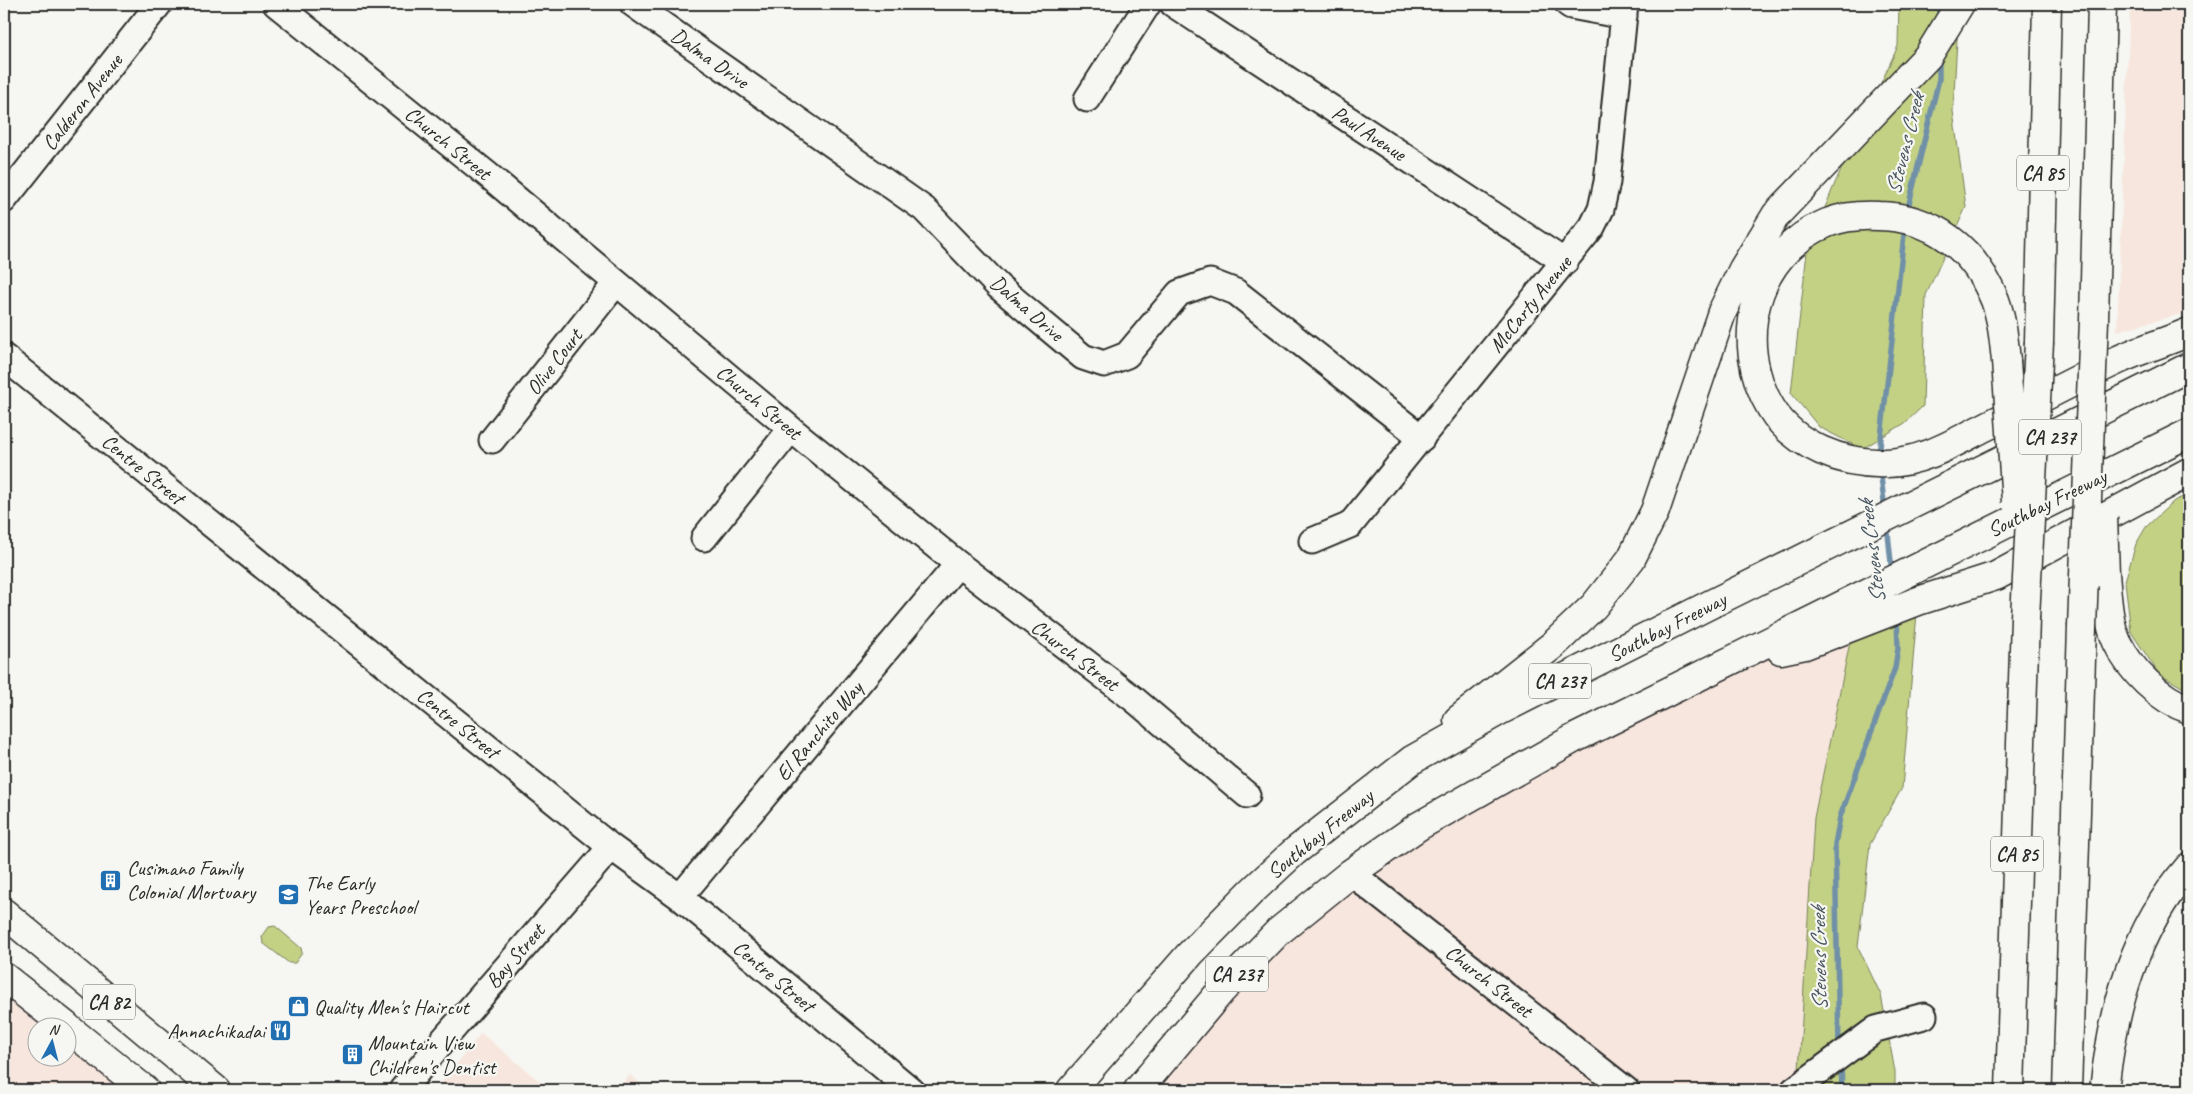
<svg xmlns="http://www.w3.org/2000/svg" width="2193" height="1094" font-family="Caveat,sans-serif">
<style>
.built{fill:#f7e6dd}
.green{fill:#c3d185;stroke:#777e58}
.lines{fill:none;stroke-linecap:round;stroke-linejoin:round}
.stream{stroke:#7090a8;stroke-width:5.5}
.minor-casing{stroke:#2b2b2b;stroke-width:29}
.major-casing{stroke:#2b2b2b;stroke-width:31}
.highway-casing{stroke:#2b2b2b;stroke-width:31}
.minor{stroke:#f6f6f2;stroke-width:25}
.major{stroke:#f6f6f2;stroke-width:28}
.highway{stroke:#f6f6f2;stroke-width:28}
.highway-bridge-casing{stroke:#2b2b2b;stroke-width:31;stroke-linecap:butt}
.highway-bridge{stroke:#f6f6f2;stroke-width:28}
.labels{text-anchor:middle;dominant-baseline:central;stroke-width:4.5;stroke-linejoin:round;paint-order:stroke}
.shield{fill:#f6f6f2;stroke:#686867;stroke-width:1}
.shield-label{font-size:20px;font-weight:bold;fill:#2b2b2b}
.street-label{font-size:21px;fill:#2b2b2b;stroke:#f6f6f2}
.poi-label{font-size:21px;fill:#2b2b2b;stroke:#f6f6f2;text-anchor:start}
.water-label{font-size:22px;font-style:italic;fill:#48555f;stroke:#f6f6f2}
</style>
<rect width="100%" height="100%" fill="#f6f6f2"/>
<filter id="ink" filterUnits="userSpaceOnUse"><feTurbulence type="fractalNoise" baseFrequency=".02" numOctaves="2"/><feDisplacementMap in="SourceGraphic" scale="10" xChannelSelector="R" yChannelSelector="G"/><feConvolveMatrix kernelMatrix="1 2 1 2 8 2 1 2 1" color-interpolation-filters="sRGB"/></filter>
<g filter="url(#ink)">
<path class="built" d="M 2130,4 L 2189,4 L 2189,312 L 2117,331 Z
M 1853,627 L 1814,818 L 1798,1087 L 1801,1090 L 1138,1090 L 1351,873 L 1735,659 Z
M 4,977 L 66,1026 L 38,1026 L 38,1056 L 68,1056 L 68,1028 L 145,1090 L 4,1090 Z
M 481,1033 L 550,1090 L 436,1090 Z
M 630,1075 L 649,1090 L 616,1090 Z"/>
<path class="green" d="M 1899,4 L 1959,4 L 1953,111 L 1966,207 L 1926,295 L 1923,406 L 1905,423 L 1862,449 L 1819,427 L 1791,393 L 1807,252 L 1835,183 L 1898,46 Z
M 2189,494 L 2189,691 L 2159,674 L 2131,632 L 2125,581 L 2136,544 L 2146,527 L 2174,501 Z
M 1918,601 L 1902,788 L 1870,844 L 1858,947 L 1881,995 L 1895,1072 L 1895,1090 L 1801,1090 L 1798,1087 L 1814,818 L 1853,627 Z
M 275,926 L 301,948 L 302,953 L 295,963 L 289,963 L 263,943 L 262,937 L 269,927 Z"/>
<g class="lines">
<path class="stream" d="M 1939,18 L 1939,4
M 1907,212 L 1939,79 L 1939,57
M 1879,455 L 1905,226
M 1880,469 L 1885,510
M 1887,524 L 1892,572
M 1839,1048 L 1835,844 L 1840,817 L 1895,668 L 1898,648 L 1897,616
M 1841,1063 L 1842,1090"/>
<defs>
<path id="minor" d="M 276,4 L 488,175 L 791,429 L 958,564 L 1135,700 L 1247,795
M 633,4 L 924,209 L 998,286 L 1083,357 L 1104,364 L 1127,355 L 1179,293 L 1210,282 L 1236,292 L 1422,438
M 1173,4 L 1565,262
M 1568,4 L 1571,6 L 1624,16
M 1087,99 L 1148,4
M 4,200 L 159,4
M 4,357 L 611,847 L 680,897 L 911,1090
M 492,440 L 616,283
M 704,538 L 791,429
M 1312,541 L 1350,525 L 1592,227 L 1601,209 L 1607,182 L 1625,4
M 1351,873 L 1626,1090
M 680,897 L 958,564
M 402,1090 L 444,1039 L 611,847
M 1794,1090 L 1876,1029 L 1924,1016"/>
<path id="major" d="M 4,913 L 216,1090
M 4,977 L 66,1026
M 68,1028 L 145,1090"/>
<path id="highway" d="M 2094,320 L 2102,4
M 2039,342 L 2047,4
M 2006,361 C 2004,341 2002,319 1995,300 C 1974,249 1934,217 1879,216 C 1861,215 1844,216 1827,223 C 1753,253 1732,343 1771,408 C 1794,446 1844,465 1887,463 C 1923,462 1955,442 1985,427 C 2029,405 2073,381 2118,360 C 2141,349 2166,342 2189,332
M 2105,574 C 2107,596 2108,622 2117,642 C 2130,670 2160,700 2189,709
M 1781,650 L 1805,645 L 1918,601 L 1996,576 L 2189,472
M 1458,720 L 1553,645 L 1594,606 L 1631,559 L 1655,511 L 1722,312 L 1743,269 L 1776,215 L 1928,56 L 1960,4
M 1071,1090 L 1190,954 L 1251,892 L 1294,852 L 1412,760 L 1499,711 L 1709,605 L 2189,367
M 1138,1090 L 1221,991 L 1278,932 L 1351,873 L 1419,826 L 1573,739 L 2189,433
M 2010,1090 L 2025,618
M 2067,1090 L 2082,627
M 2104,1090 C 2113,1009 2134,930 2189,867"/>
</defs>
<use href="#minor" class="minor-casing"/>
<use href="#major" class="major-casing"/>
<use href="#highway" class="highway-casing"/>
<use href="#minor" class="minor"/>
<use href="#major" class="major"/>
<use href="#highway" class="highway"/>
<defs>
<path id="highway-bridge" d="M 2006,361 L 2016,502
M 2103,517 L 2105,574
M 2025,618 L 2039,342
M 2082,627 L 2094,320"/>
</defs>
<use href="#highway-bridge" class="highway-bridge-casing"/>
<use href="#highway-bridge" class="highway-bridge"/>
</g>
</g>
<defs>
<symbol id="building-square" viewBox="-11 -11 22 22"><rect x="-9" y="-9" width="18" height="18" rx="4" fill="#1f6fb2" stroke="#f6f6f2"/><path d="M-4-6H4V6H1V3H-1V6H-4ZM-2.5-4.3h1.7v1.8h-1.7ZM.8-4.3h1.7v1.8H.8ZM-2.5-1h1.7V.8h-1.7ZM.8-1h1.7V.8H.8Z" fill="#fff"/></symbol>
<symbol id="school-square" viewBox="-11 -11 22 22"><rect x="-9" y="-9" width="18" height="18" rx="4" fill="#1f6fb2" stroke="#f6f6f2"/><path d="M0-5L7-2L0 1L-7-2ZM-4 1L0 2.5L4 1V4Q0 6-4 4Z" fill="#fff"/></symbol>
<symbol id="shop-square" viewBox="-11 -11 22 22"><rect x="-9" y="-9" width="18" height="18" rx="4" fill="#1f6fb2" stroke="#f6f6f2"/><path d="M-5-2.5h2.3a2.7 3.5 0 0 1 5.4 0H5L5.5 6h-11ZM-1.5-2.5h3a1.5 2.3 0 0 0-3 0Z" fill="#fff"/></symbol>
<symbol id="restaurant-square" viewBox="-11 -11 22 22"><rect x="-9" y="-9" width="18" height="18" rx="4" fill="#1f6fb2" stroke="#f6f6f2"/><path d="M-5-6h1v4h1v-4h1v4h1v-4h1v5L-1.5 .5V6h-2V.5L-5-1ZM5-6V6H3V1.5H1.5Q1.5-4 5-6Z" fill="#fff"/></symbol>
</defs>
<g fill-rule="evenodd">
<use href="#building-square" x="98" y="868" width="25" height="25"/>
<use href="#school-square" x="276" y="882" width="25" height="25"/>
<use href="#shop-square" x="286" y="994" width="25" height="25"/>
<use href="#restaurant-square" x="268" y="1018" width="25" height="25"/>
<use href="#building-square" x="340" y="1042" width="25" height="25"/>
</g>
<g class="labels">
<g class="shield">
<rect x="2017" y="155.5" width="52" height="35" rx="4"/>
<rect x="2019" y="419.5" width="62" height="35" rx="4"/>
<rect x="1529" y="663.5" width="62" height="35" rx="4"/>
<rect x="1991" y="836.5" width="52" height="35" rx="4"/>
<rect x="1206" y="956.5" width="62" height="35" rx="4"/>
<rect x="83" y="984.5" width="52" height="35" rx="4"/>
</g>
<g class="shield-label">
<text x="2043" y="173">CA 85</text>
<text x="2050" y="437">CA 237</text>
<text x="1560" y="681">CA 237</text>
<text x="2017" y="854">CA 85</text>
<text x="1237" y="974">CA 237</text>
<text x="109" y="1002">CA 82</text>
</g>
<g class="street-label">
<text transform="translate(710 58) rotate(35)">Dalma Drive</text>
<text transform="translate(82 102) rotate(-52)">Calderon Avenue</text>
<text transform="translate(1369 133) rotate(33)">Paul Avenue</text>
<text transform="translate(448 143) rotate(39)">Church Street</text>
<text transform="translate(1530 304) rotate(-51)">McCarty Avenue</text>
<text transform="translate(1027 308) rotate(41)">Dalma Drive</text>
<text transform="translate(554 362) rotate(-52)">Olive Court</text>
<text transform="translate(759 402) rotate(40)">Church Street</text>
<text transform="translate(143 469) rotate(39)">Centre Street</text>
<text transform="translate(2047 503) rotate(-26)">Southbay Freeway</text>
<text transform="translate(1667 627) rotate(-27)">Southbay Freeway</text>
<text transform="translate(1075 655) rotate(37)">Church Street</text>
<text transform="translate(458 723) rotate(39)">Centre Street</text>
<text transform="translate(819 731) rotate(-50)">El Ranchito Way</text>
<text transform="translate(1320 834) rotate(-39)">Southbay Freeway</text>
<text transform="translate(515 956) rotate(-49)">Bay Street</text>
<text transform="translate(774 976) rotate(40)">Centre Street</text>
<text transform="translate(1489 981) rotate(38)">Church Street</text>
</g>
<g class="poi-label">
<text x="127" y="868">Cusimano Family<tspan x="127" dy="24">Colonial Mortuary</tspan></text>
<text x="305" y="883">The Early<tspan x="305" dy="24">Years Preschool</tspan></text>
<text x="314" y="1007">Quality Men's Haircut</text>
<text x="265" y="1031" text-anchor="end">Annachikadai</text>
<text x="368" y="1043">Mountain View<tspan x="368" dy="24">Children's Dentist</tspan></text>
</g>
<g class="water-label">
<text transform="translate(1905 144) rotate(-76)">Stevens Creek</text>
<text transform="translate(1872 552) rotate(-97)">Stevens Creek</text>
<text transform="translate(1819 959) rotate(-91)">Stevens Creek</text>
</g>
</g>
<rect width="2193" height="1094" fill="none" stroke="#f6f6f2" stroke-width="20"/>
<rect x="10" y="10" width="2173" height="1074" fill="none" stroke="#2b2b2b" stroke-width="2" filter="url(#ink)"/>
<g transform="translate(52 1042) rotate(7)"><circle r="24" fill="#f6f6f2" stroke="#a5a5a2"/>
<path d="M0-4L9 19L0 12L-9 19Z" fill="#1f6fb2"/>
<text y="-8" font-size="14" font-weight="bold" text-anchor="middle" fill="#2b2b2b">N</text>
</g>
</svg>
